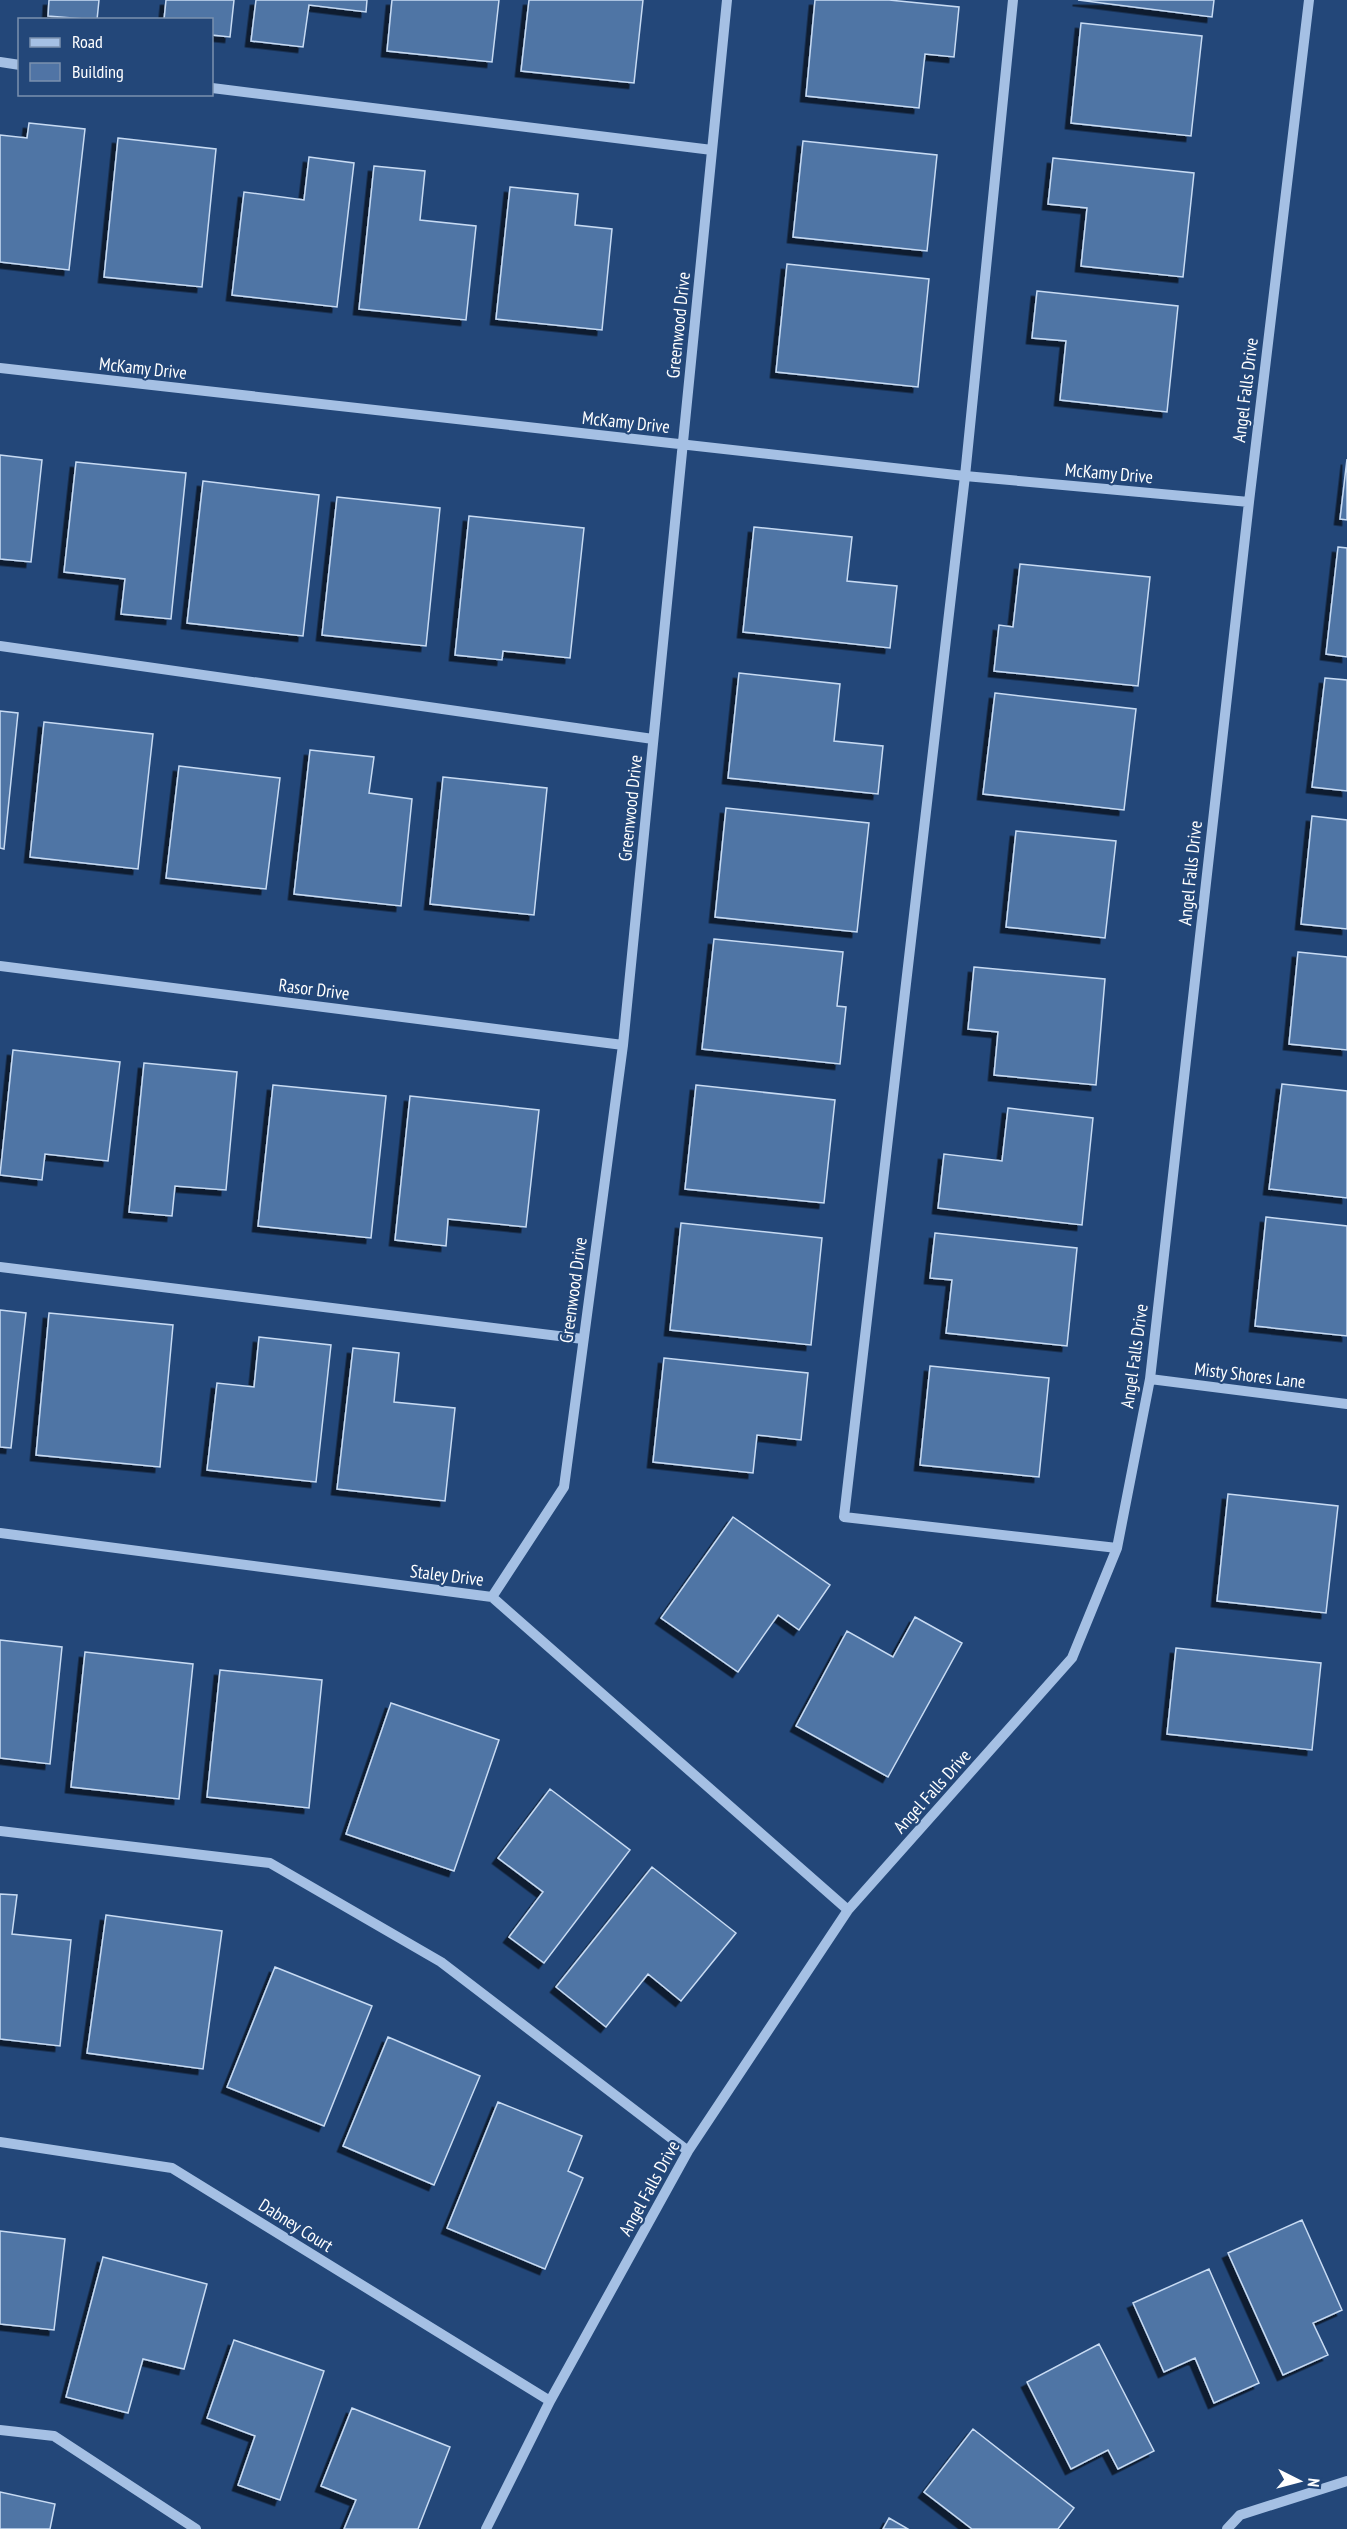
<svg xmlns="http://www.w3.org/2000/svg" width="1347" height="2529" font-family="'PT Sans Narrow',sans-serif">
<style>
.building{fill:#5074a5;stroke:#c7dbf3;stroke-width:1.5;filter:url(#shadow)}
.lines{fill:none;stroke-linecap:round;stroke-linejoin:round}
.minor{stroke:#a5c0e4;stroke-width:10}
.labels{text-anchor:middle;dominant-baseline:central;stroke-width:4.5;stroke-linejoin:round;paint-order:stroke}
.street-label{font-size:18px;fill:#fff;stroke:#234779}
</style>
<defs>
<filter id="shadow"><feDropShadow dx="-5.5" dy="5.5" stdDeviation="0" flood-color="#0009"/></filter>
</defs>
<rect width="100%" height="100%" fill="#234779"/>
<path class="building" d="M 49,0 L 99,0 L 97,20 L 48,16 Z
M 166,0 L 234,0 L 230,37 L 212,35 L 212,20 L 164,20 Z
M 256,0 L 367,0 L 366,12 L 309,5 L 303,47 L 251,41 Z
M 392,0 L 499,0 L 492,62 L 387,51 Z
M 529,0 L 643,0 L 634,83 L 521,71 Z
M 815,0 L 889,0 L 959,7 L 954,57 L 925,54 L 919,108 L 806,96 Z
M 1078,0 L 1214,0 L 1212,17 Z
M 1081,23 L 1202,36 L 1191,136 L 1071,123 Z
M 29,123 L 85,129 L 69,270 L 0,262 L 0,135 L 27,138 Z
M 118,138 L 216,149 L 202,287 L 104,277 Z
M 803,141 L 937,155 L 927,251 L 793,237 Z
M 309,157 L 354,163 L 337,307 L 232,295 L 244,192 L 304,200 Z
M 1053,158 L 1194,173 L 1183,277 L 1081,266 L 1087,208 L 1048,204 Z
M 374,166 L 425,171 L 420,220 L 476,226 L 466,320 L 359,309 Z
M 510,187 L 578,194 L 575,225 L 612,229 L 602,330 L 496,319 Z
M 787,264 L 929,279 L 918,387 L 776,372 Z
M 1037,291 L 1178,306 L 1167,412 L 1060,400 L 1066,341 L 1032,338 Z
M 0,455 L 42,460 L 31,562 L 0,559 Z
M 1347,459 L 1347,520 L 1340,519 Z
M 76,462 L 186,473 L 171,619 L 121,614 L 125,579 L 64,572 Z
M 203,481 L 319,495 L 303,636 L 187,623 Z
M 337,497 L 440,508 L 426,646 L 322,635 Z
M 469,516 L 584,528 L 570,658 L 503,651 L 502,660 L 455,655 Z
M 754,527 L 852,537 L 847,581 L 897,586 L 890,648 L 743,632 Z
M 1338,547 L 1347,548 L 1347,657 L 1326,654 Z
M 1020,564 L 1150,577 L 1138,686 L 994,671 L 999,625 L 1013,627 Z
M 739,673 L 840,684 L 834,741 L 883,746 L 878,794 L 728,778 Z
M 1325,678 L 1347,680 L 1347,791 L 1312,787 Z
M 995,693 L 1136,709 L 1124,810 L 983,794 Z
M 0,711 L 18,713 L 4,849 L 0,848 Z
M 44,722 L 153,734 L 138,869 L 30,857 Z
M 310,750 L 374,757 L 369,793 L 412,799 L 401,906 L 294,894 Z
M 179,766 L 280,778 L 266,889 L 166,878 Z
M 443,777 L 547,788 L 534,915 L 430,904 Z
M 726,808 L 869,823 L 857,932 L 715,917 Z
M 1312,816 L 1347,820 L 1347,929 L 1301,924 Z
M 1016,831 L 1116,841 L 1105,938 L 1006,927 Z
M 714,939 L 843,952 L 837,1006 L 846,1007 L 840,1064 L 702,1049 Z
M 1298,952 L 1347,957 L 1347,1050 L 1289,1044 Z
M 974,967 L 1105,979 L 1096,1085 L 994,1075 L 998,1032 L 968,1029 Z
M 13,1050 L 120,1062 L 108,1161 L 45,1154 L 42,1180 L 0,1175 Z
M 144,1063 L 237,1072 L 226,1190 L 175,1186 L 172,1216 L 129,1212 Z
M 1282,1084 L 1347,1091 L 1347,1198 L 1269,1189 Z
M 273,1085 L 386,1096 L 371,1238 L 258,1226 Z
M 696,1085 L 835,1100 L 824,1203 L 685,1189 Z
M 410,1096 L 539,1110 L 526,1227 L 448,1219 L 446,1246 L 395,1240 Z
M 1008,1108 L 1093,1118 L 1082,1225 L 938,1208 L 944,1154 L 1002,1161 Z
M 1266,1217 L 1347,1226 L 1347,1336 L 1255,1326 Z
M 681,1223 L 822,1238 L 811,1345 L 670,1330 Z
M 935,1233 L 1077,1248 L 1067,1346 L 946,1333 L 952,1280 L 930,1278 Z
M 0,1310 L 26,1313 L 11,1448 L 0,1447 Z
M 49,1313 L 173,1325 L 160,1467 L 36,1455 Z
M 259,1337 L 331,1345 L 316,1482 L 207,1470 L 217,1383 L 254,1387 Z
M 353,1348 L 399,1353 L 394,1402 L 455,1408 L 445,1501 L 337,1489 Z
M 664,1358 L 808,1373 L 801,1440 L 757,1435 L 753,1473 L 653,1462 Z
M 930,1366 L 1049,1378 L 1039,1477 L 920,1465 Z
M 1228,1494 L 1338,1506 L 1326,1613 L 1217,1601 Z
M 733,1517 L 830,1585 L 799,1630 L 778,1615 L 738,1672 L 661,1618 Z
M 915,1617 L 962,1643 L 888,1777 L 796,1726 L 847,1631 L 893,1657 Z
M 0,1640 L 62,1647 L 50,1764 L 0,1758 Z
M 1176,1648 L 1321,1663 L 1312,1750 L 1167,1734 Z
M 85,1652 L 193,1664 L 179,1799 L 71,1787 Z
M 220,1670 L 322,1680 L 309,1808 L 207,1797 Z
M 391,1703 L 499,1740 L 454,1871 L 346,1834 Z
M 550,1789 L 630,1850 L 544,1963 L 509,1937 L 543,1892 L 498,1858 Z
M 652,1867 L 736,1933 L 681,2001 L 648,1974 L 606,2027 L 556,1987 Z
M 0,1894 L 17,1895 L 12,1934 L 71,1940 L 60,2046 L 0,2039 Z
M 106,1915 L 222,1931 L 203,2069 L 87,2053 Z
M 275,1967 L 372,2006 L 324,2126 L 227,2087 Z
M 388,2037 L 480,2076 L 434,2185 L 343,2146 Z
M 498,2102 L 582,2136 L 568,2171 L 583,2178 L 545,2269 L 447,2228 Z
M 1302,2220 L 1342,2310 L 1313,2323 L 1328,2355 L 1283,2375 L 1228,2253 Z
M 0,2231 L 65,2239 L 54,2330 L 0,2324 Z
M 103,2257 L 207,2284 L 184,2369 L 143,2359 L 128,2413 L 66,2397 Z
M 1209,2269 L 1259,2383 L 1214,2403 L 1195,2358 L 1164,2372 L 1133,2303 Z
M 234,2340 L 324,2371 L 280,2500 L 238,2485 L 255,2436 L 207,2418 Z
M 1099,2344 L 1154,2451 L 1118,2469 L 1108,2450 L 1071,2469 L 1027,2382 Z
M 352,2408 L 450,2447 L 418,2529 L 344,2529 L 356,2500 L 321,2486 Z
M 973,2429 L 1074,2508 L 1058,2529 L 972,2529 L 924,2492 Z
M 0,2492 L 55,2504 L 50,2529 L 0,2529 Z
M 889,2518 L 908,2529 L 883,2529 Z"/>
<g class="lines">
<path class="minor" d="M 1013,0 L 965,476 L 844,1517 L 1117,1548
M 0,62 L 20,65
M 212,88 L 712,150
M 0,368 L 965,476 L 1249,502
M 0,646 L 653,739
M 0,966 L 623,1045
M 0,1267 L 583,1339
M 1150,1379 L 1347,1404
M 0,1533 L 492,1597 L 848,1910
M 492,1597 L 564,1487 L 623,1045 L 727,0
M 0,1831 L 270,1863 L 441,1962 L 688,2151
M 0,2142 L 172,2168 L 550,2401
M 0,2430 L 54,2436 L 196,2529
M 486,2529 L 550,2401 L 688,2151 L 848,1910 L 1072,1658 L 1117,1548 L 1150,1379 L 1249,502 L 1309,0
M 1227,2529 L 1240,2515 L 1347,2481"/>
</g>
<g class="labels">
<g class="street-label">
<text transform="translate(678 325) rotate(-84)">Greenwood Drive</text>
<text transform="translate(143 368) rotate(6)">McKamy Drive</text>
<text transform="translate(1245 390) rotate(-83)">Angel Falls Drive</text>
<text transform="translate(626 422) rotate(6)">McKamy Drive</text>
<text transform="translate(1109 473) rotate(5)">McKamy Drive</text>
<text transform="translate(630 808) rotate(-84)">Greenwood Drive</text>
<text transform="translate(1190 873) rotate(-84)">Angel Falls Drive</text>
<text transform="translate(314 989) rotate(7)">Rasor Drive</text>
<text transform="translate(573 1290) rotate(-82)">Greenwood Drive</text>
<text transform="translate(1134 1356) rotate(-82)">Angel Falls Drive</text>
<text transform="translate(1250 1375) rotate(7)">Misty Shores Lane</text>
<text transform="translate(447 1575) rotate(7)">Staley Drive</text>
<text transform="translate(932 1791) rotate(-48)">Angel Falls Drive</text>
<text transform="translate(649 2188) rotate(-61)">Angel Falls Drive</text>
<text transform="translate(296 2225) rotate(32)">Dabney Court</text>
</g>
</g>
<rect x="18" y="18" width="195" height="78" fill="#234779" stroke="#7b91af" stroke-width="1.5"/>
<rect x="30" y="38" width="30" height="9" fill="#a5c0e4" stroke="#7b91af" stroke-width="1.5"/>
<text x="72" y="48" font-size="18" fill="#ffffff">Road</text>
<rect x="30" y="63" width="30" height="18" fill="#5074a5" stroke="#7b91af" stroke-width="1.5"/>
<text x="72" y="78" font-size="18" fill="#ffffff">Building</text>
<g transform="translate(1299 2481) rotate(96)" stroke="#234779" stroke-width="4.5" paint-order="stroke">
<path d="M0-4.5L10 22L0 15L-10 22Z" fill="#ffffff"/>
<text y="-9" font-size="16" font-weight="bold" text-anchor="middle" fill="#ffffff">N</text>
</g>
</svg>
